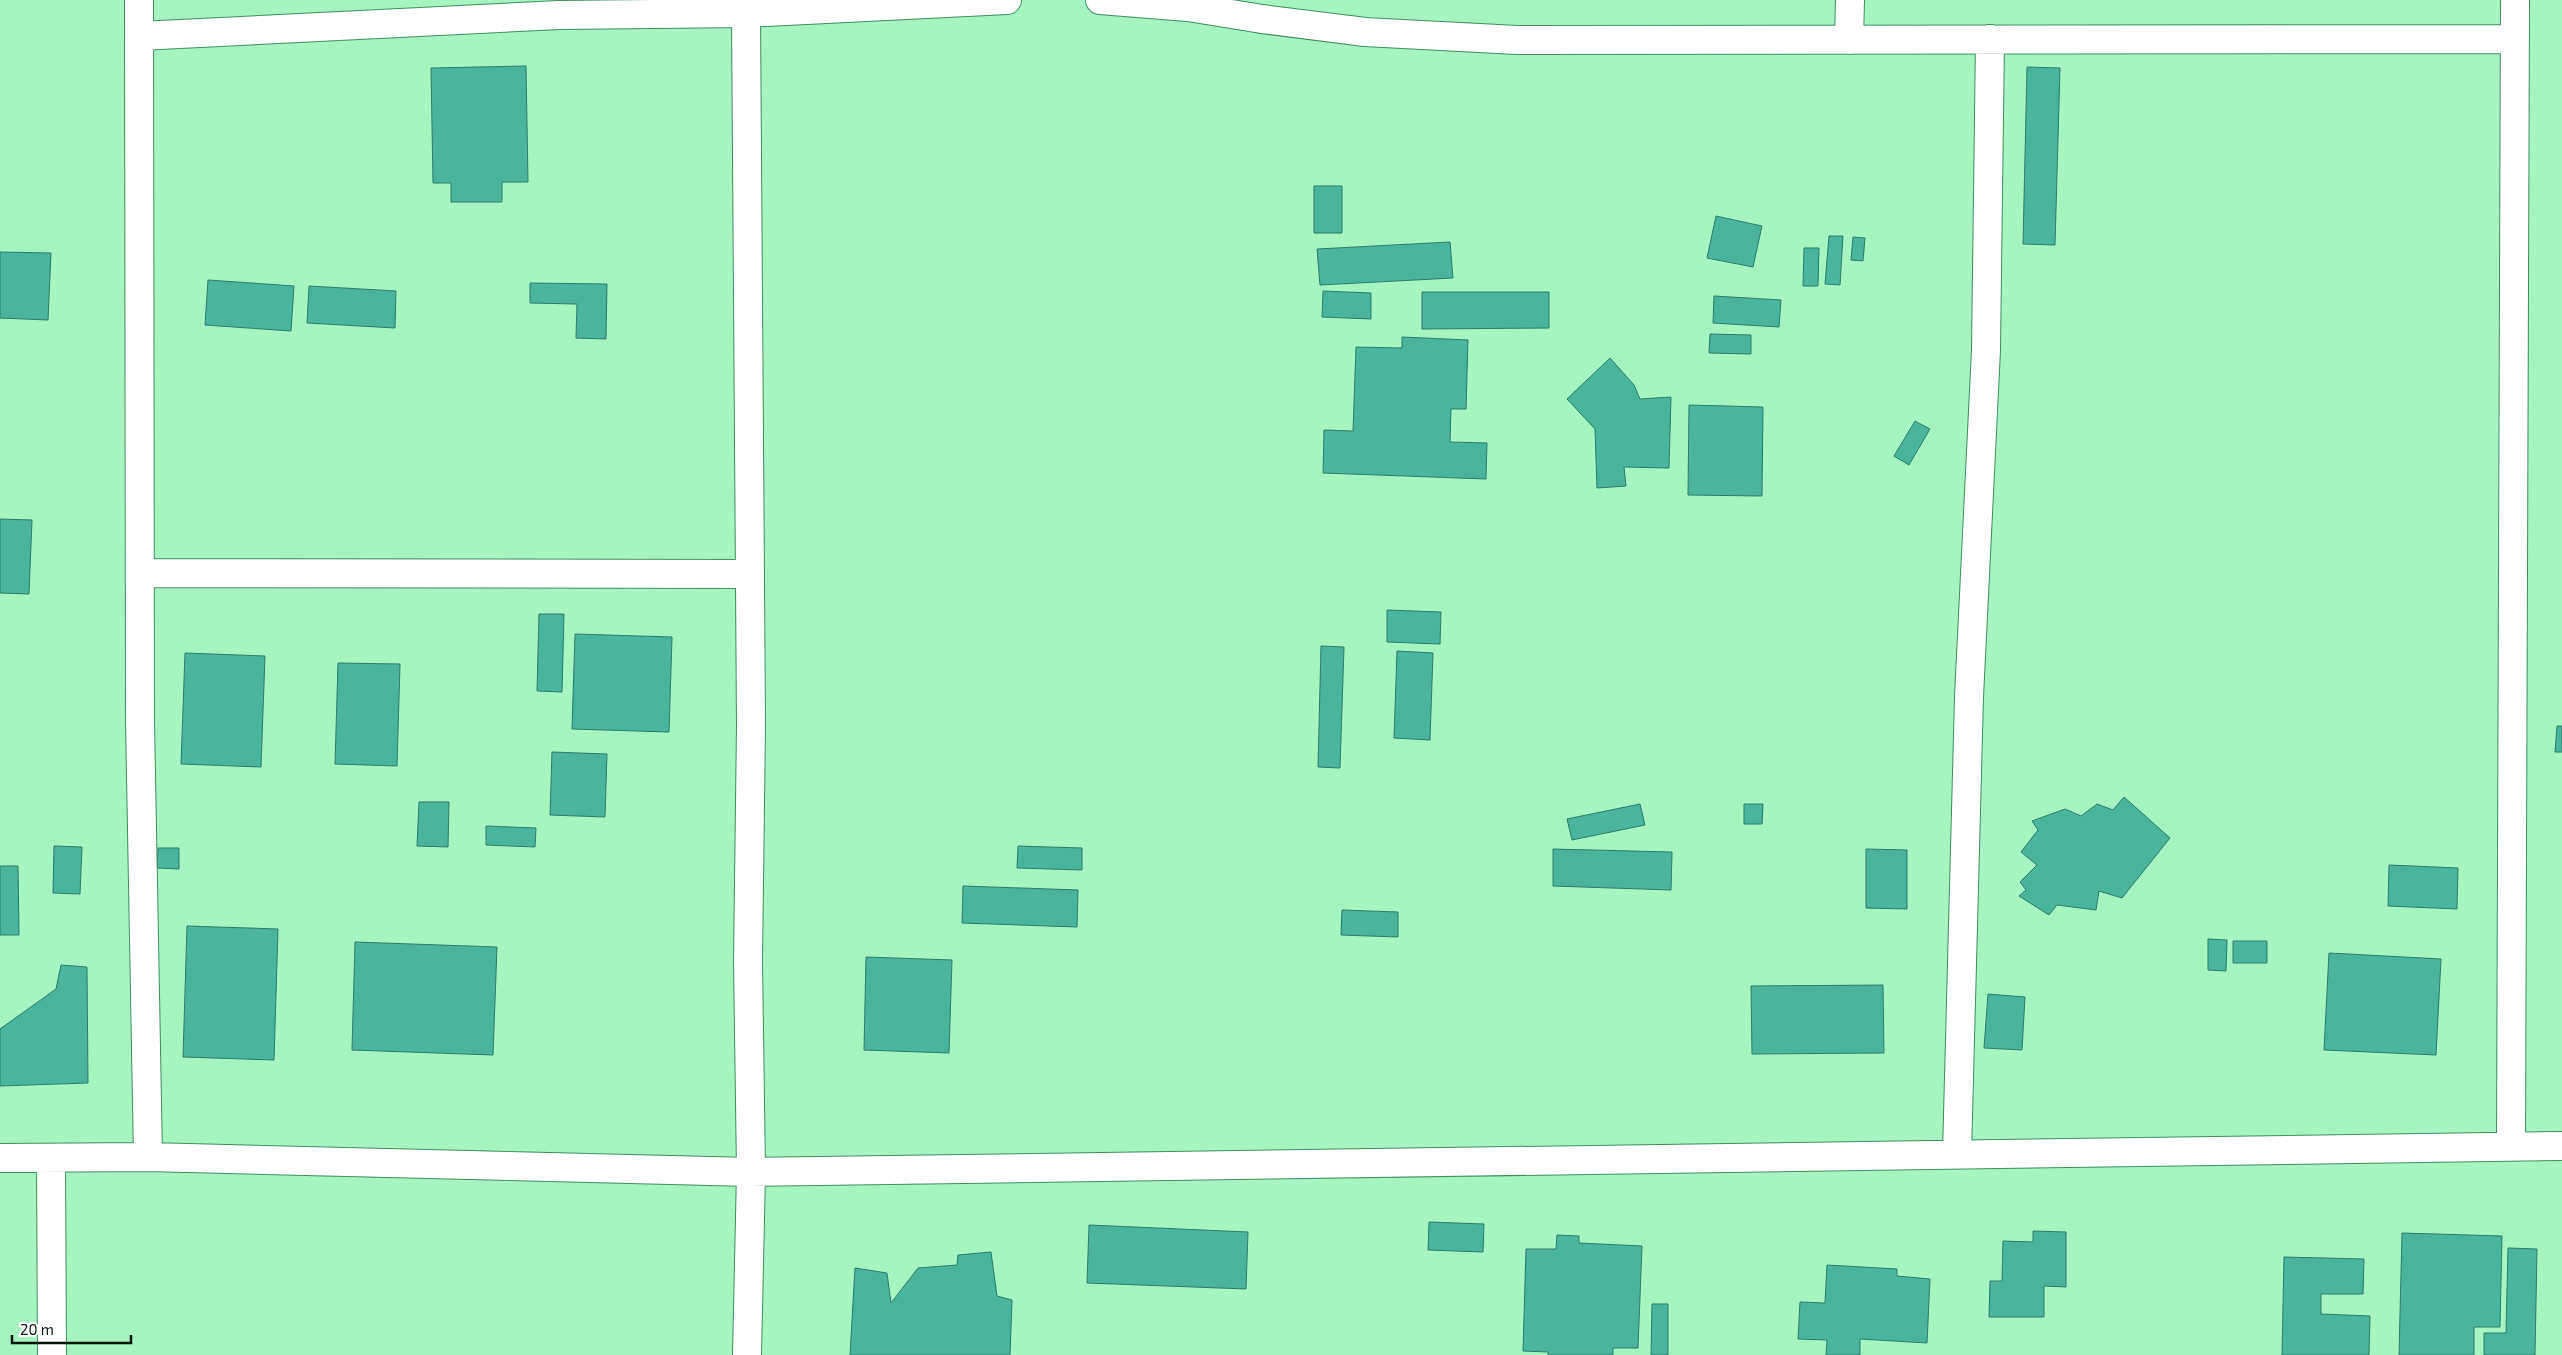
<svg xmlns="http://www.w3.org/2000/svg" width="2562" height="1355" font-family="'Exo 2',sans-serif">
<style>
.building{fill:#4bb49c;stroke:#2b7c6b}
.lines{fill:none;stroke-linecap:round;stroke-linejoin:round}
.street-casing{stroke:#3f8d60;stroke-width:30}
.street{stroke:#fff;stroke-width:28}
</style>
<rect width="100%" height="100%" fill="#a5f4c2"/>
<path class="building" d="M 526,66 L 528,182 L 502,182 L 502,202 L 451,202 L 451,183 L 433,183 L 431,68 Z
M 2027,67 L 2060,68 L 2055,245 L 2023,244 Z
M 1314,186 L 1342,186 L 1342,233 L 1314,233 Z
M 1716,216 L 1762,226 L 1753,267 L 1707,258 Z
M 1829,236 L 1843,236 L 1840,285 L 1825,284 Z
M 1853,237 L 1865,238 L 1863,261 L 1851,260 Z
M 1450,242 L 1453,278 L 1320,285 L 1317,249 Z
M 1804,248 L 1819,248 L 1818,286 L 1803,286 Z
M 0,252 L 51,253 L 48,320 L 0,318 Z
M 208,280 L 294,286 L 291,331 L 205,325 Z
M 530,283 L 607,284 L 606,339 L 576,338 L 577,304 L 530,303 Z
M 309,286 L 396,291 L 395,328 L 307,323 Z
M 1323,291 L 1371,293 L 1371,319 L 1322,317 Z
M 1422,292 L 1549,292 L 1549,328 L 1422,329 Z
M 1714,296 L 1781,300 L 1779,327 L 1713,323 Z
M 1710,334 L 1751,335 L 1751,354 L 1709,353 Z
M 1402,337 L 1468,340 L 1466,409 L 1451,409 L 1450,442 L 1487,443 L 1486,479 L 1323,473 L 1324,430 L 1353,431 L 1356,347 L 1402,348 Z
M 1610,358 L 1634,385 L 1640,399 L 1671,397 L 1669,468 L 1624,467 L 1626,486 L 1597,488 L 1595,429 L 1567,399 Z
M 1689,405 L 1763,407 L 1762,496 L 1688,495 Z
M 1915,421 L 1930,429 L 1909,465 L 1894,456 Z
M 0,519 L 32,520 L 29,594 L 0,593 Z
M 1387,610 L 1441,612 L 1440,644 L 1387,642 Z
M 539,614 L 564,614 L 562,692 L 537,691 Z
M 575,634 L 672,637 L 669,732 L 572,729 Z
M 1321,646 L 1344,647 L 1340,768 L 1318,767 Z
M 1397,651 L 1433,653 L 1430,740 L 1394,738 Z
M 185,653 L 265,656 L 261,767 L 181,764 Z
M 338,663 L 400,664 L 397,766 L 335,764 Z
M 2557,726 L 2562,726 L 2562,752 L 2555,752 Z
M 552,752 L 607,754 L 605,817 L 550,815 Z
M 2124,797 L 2170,838 L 2122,898 L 2099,891 L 2096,910 L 2057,905 L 2049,915 L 2019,896 L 2026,890 L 2020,882 L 2037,865 L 2021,852 L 2038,830 L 2032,821 L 2065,809 L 2081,816 L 2097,804 L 2113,810 Z
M 419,802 L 449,802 L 448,847 L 417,846 Z
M 1640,804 L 1645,825 L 1572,840 L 1567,819 Z
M 1744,804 L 1763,804 L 1762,824 L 1744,824 Z
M 486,826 L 536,828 L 535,847 L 486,845 Z
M 54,846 L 82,847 L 80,894 L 53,893 Z
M 1018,846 L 1082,848 L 1082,870 L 1017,868 Z
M 158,848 L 179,848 L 179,869 L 157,868 Z
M 1553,849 L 1672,852 L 1671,890 L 1553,886 Z
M 1866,849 L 1907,850 L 1907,909 L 1866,908 Z
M 2389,865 L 2458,868 L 2457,909 L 2388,906 Z
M 0,866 L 18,866 L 19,935 L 0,935 Z
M 963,886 L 1078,890 L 1077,927 L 962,923 Z
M 1342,910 L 1398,912 L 1398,937 L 1341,935 Z
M 187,926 L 278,929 L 274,1060 L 183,1057 Z
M 2208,939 L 2227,940 L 2226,971 L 2208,970 Z
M 2233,941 L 2267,941 L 2267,963 L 2233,963 Z
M 355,942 L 497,947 L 493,1055 L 352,1050 Z
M 2329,953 L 2441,959 L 2436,1055 L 2324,1050 Z
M 866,957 L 952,960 L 949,1053 L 864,1050 Z
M 61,965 L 87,967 L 88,1083 L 0,1086 L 0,1029 L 56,989 Z
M 1883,985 L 1884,1053 L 1752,1054 L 1751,986 Z
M 1988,994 L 2025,997 L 2022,1050 L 1984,1048 Z
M 1429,1222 L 1484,1224 L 1483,1252 L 1428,1250 Z
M 1089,1225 L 1248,1232 L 1246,1289 L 1087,1283 Z
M 2033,1231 L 2066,1232 L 2066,1287 L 2044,1286 L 2044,1317 L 1989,1317 L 1990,1281 L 2002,1281 L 2003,1241 L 2033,1242 Z
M 2402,1233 L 2502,1236 L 2500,1327 L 2474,1327 L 2474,1355 L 2399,1355 Z
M 1557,1235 L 1579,1236 L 1579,1243 L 1642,1246 L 1638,1348 L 1613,1348 L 1613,1355 L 1548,1355 L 1548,1352 L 1523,1351 L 1526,1249 L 1556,1249 Z
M 2508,1248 L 2537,1249 L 2535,1355 L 2484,1355 L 2484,1333 L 2506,1333 Z
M 991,1252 L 997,1296 L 1012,1300 L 1010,1355 L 850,1355 L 855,1268 L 887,1273 L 891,1303 L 918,1268 L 957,1265 L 958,1255 Z
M 2284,1257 L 2364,1259 L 2363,1294 L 2321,1294 L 2321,1314 L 2370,1316 L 2369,1355 L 2282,1355 Z
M 1827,1265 L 1897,1269 L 1897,1276 L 1930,1279 L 1927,1343 L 1860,1339 L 1860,1355 L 1826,1355 L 1827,1340 L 1798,1339 L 1800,1302 L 1825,1303 Z
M 1652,1304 L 1668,1304 L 1668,1355 L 1651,1355 Z"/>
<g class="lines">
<defs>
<path id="street" d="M 139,0 L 140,721 L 148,1157
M 1100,0 L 1188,7 L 1262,19 L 1365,32 L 1517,40 L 2515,39
M 746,13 L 751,725 L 748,961 L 751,1172 L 747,1355
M 139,36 L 559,15 L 746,13 L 1007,0
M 1849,40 L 1850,0
M 140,573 L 750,574
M 2511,1145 L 2515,0
M 1957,1154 L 1969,697 L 1986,350 L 1990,39
M 0,1158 L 148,1157 L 751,1172 L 2562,1146
M 51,1159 L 52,1355"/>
</defs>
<use href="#street" class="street-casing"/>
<use href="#street" class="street"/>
</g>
<path d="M12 1335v8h119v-8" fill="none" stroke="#001407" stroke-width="2.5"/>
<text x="20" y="1335" font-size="15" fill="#001407" stroke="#ffffff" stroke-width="4" paint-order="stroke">20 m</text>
</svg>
